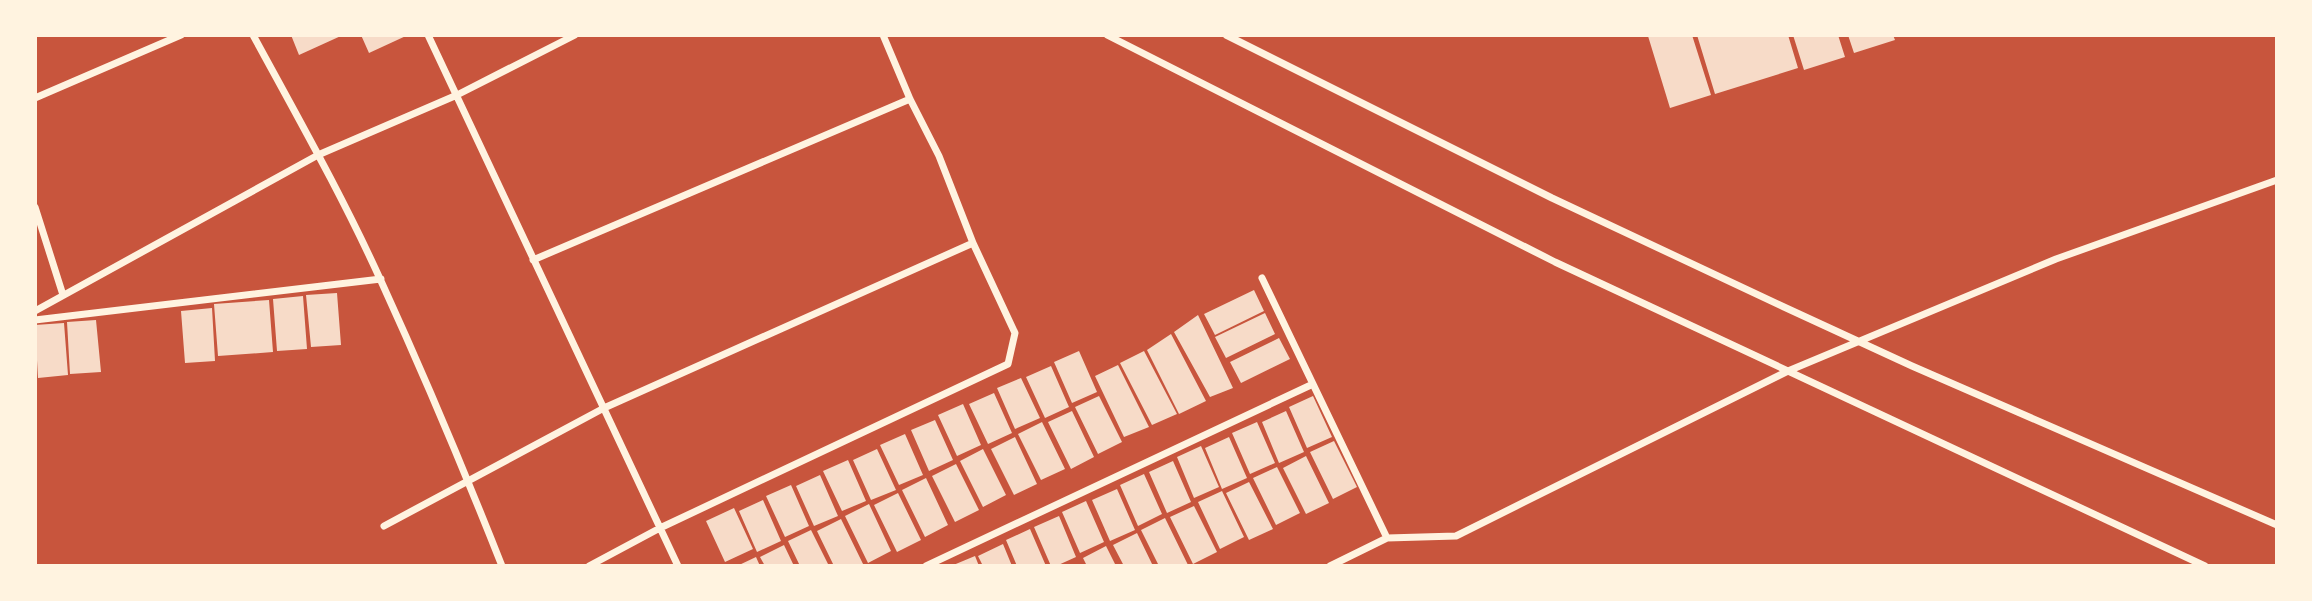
<svg xmlns="http://www.w3.org/2000/svg" width="2312" height="601" font-family="'Noto Sans',sans-serif">
<style>
.building{fill:#f7dbc8}
.lines{fill:none;stroke-linecap:round;stroke-linejoin:round}
.minor{stroke:#fff3e0;stroke-width:7}
</style>
<rect width="100%" height="100%" fill="#c8553d"/>
<path class="building" d="M 291,35 L 343,35 L 299,55 Z
M 361,35 L 408,35 L 369,53 Z
M 1651,35 L 1692,35 L 1711,95 L 1670,108 L 1648,36 Z
M 1697,35 L 1788,35 L 1798,68 L 1715,94 Z
M 1793,35 L 1838,35 L 1845,57 L 1804,70 Z
M 1848,35 L 1893,35 L 1895,40 L 1854,53 Z
M 1254,290 L 1264,311 L 1215,335 L 1204,314 Z
M 337,293 L 341,345 L 311,347 L 306,295 Z
M 303,296 L 307,349 L 277,351 L 273,299 Z
M 269,300 L 273,352 L 218,356 L 214,304 Z
M 212,308 L 215,361 L 185,363 L 181,311 Z
M 1265,313 L 1275,334 L 1226,358 L 1215,337 Z
M 1198,315 L 1233,388 L 1210,397 L 1174,332 Z
M 96,320 L 101,372 L 70,374 L 67,322 Z
M 64,323 L 68,375 L 38,378 L 35,325 Z
M 1171,334 L 1206,401 L 1179,414 L 1147,350 Z
M 1279,338 L 1290,359 L 1241,383 L 1230,362 Z
M 1079,351 L 1097,392 L 1072,403 L 1054,362 Z
M 1144,351 L 1177,414 L 1152,425 L 1120,363 Z
M 1118,365 L 1149,427 L 1124,437 L 1095,376 Z
M 1051,366 L 1069,407 L 1045,418 L 1026,377 Z
M 1021,378 L 1040,418 L 1015,429 L 997,388 Z
M 994,393 L 1012,433 L 988,444 L 969,404 Z
M 1099,396 L 1122,442 L 1098,454 L 1075,407 Z
M 1313,396 L 1332,437 L 1307,448 L 1289,407 Z
M 963,404 L 981,445 L 957,456 L 938,415 Z
M 1072,411 L 1094,457 L 1071,469 L 1048,422 Z
M 1286,411 L 1304,452 L 1279,463 L 1262,422 Z
M 935,420 L 953,460 L 929,471 L 911,430 Z
M 1042,422 L 1065,469 L 1041,480 L 1018,434 Z
M 1257,422 L 1275,463 L 1250,474 L 1232,433 Z
M 905,434 L 923,475 L 899,485 L 880,445 Z
M 1015,437 L 1037,484 L 1014,495 L 991,449 Z
M 1229,437 L 1247,478 L 1222,489 L 1205,448 Z
M 1334,441 L 1357,487 L 1333,499 L 1310,452 Z
M 1201,446 L 1219,487 L 1194,498 L 1177,457 Z
M 877,449 L 896,490 L 871,500 L 853,460 Z
M 983,449 L 1006,495 L 983,507 L 960,461 Z
M 1306,456 L 1329,503 L 1306,514 L 1283,468 Z
M 848,460 L 866,501 L 842,511 L 823,471 Z
M 1173,461 L 1191,502 L 1167,513 L 1149,472 Z
M 956,464 L 979,510 L 955,522 L 932,476 Z
M 1277,467 L 1300,513 L 1276,525 L 1253,478 Z
M 1144,474 L 1162,514 L 1138,526 L 1120,485 Z
M 820,475 L 838,516 L 814,526 L 796,486 Z
M 926,478 L 948,525 L 925,537 L 902,490 Z
M 1249,482 L 1273,529 L 1249,540 L 1226,493 Z
M 791,485 L 809,526 L 785,537 L 766,496 Z
M 1117,489 L 1135,530 L 1110,541 L 1092,500 Z
M 1222,491 L 1244,537 L 1220,549 L 1198,502 Z
M 898,493 L 921,540 L 897,552 L 874,505 Z
M 763,500 L 781,541 L 757,552 L 739,511 Z
M 1086,501 L 1104,542 L 1080,553 L 1062,512 Z
M 869,504 L 891,551 L 868,563 L 845,516 Z
M 1194,506 L 1217,552 L 1193,564 L 1170,517 Z
M 734,508 L 753,549 L 725,562 L 706,521 Z
M 1059,516 L 1076,557 L 1056,566 L 1051,566 L 1034,527 Z
M 1165,518 L 1188,565 L 1185,566 L 1159,566 L 1141,530 Z
M 841,519 L 864,566 L 834,566 L 817,531 Z
M 1030,529 L 1046,566 L 1017,566 L 1006,540 Z
M 811,530 L 829,566 L 800,566 L 788,541 Z
M 1137,533 L 1153,566 L 1124,566 L 1113,545 Z
M 1003,544 L 1012,566 L 983,566 L 978,556 Z
M 784,545 L 794,566 L 765,566 L 760,557 Z
M 1106,546 L 1116,566 L 1087,566 L 1083,558 Z
M 975,556 L 979,566 L 951,566 Z
M 756,557 L 760,566 L 737,566 Z"/>
<g class="lines">
<path class="minor" d="M 253,35 C 297,116 343,197 381,281 C 424,375 464,470 502,566
M 428,35 L 678,566
M 1107,35 L 1555,262 L 2205,566
M 1226,35 L 1552,198 L 1784,307 L 1912,366 L 2277,525
M 35,98 L 181,35
M 35,207 L 63,295
M 533,260 L 910,99
M 1262,278 L 1387,538
M 35,311 L 318,155 L 457,95 L 575,35
M 35,320 L 381,279
M 384,526 L 604,408 L 973,243
M 589,566 L 660,528 L 1008,364 L 1015,333 L 973,243 L 939,156 L 910,99 L 883,35
M 926,566 L 1313,384
M 1330,566 L 1387,538 L 1456,536 L 1788,371 L 2056,259 L 2277,180"/>
</g>
<rect width="2312" height="601" fill="none" stroke="#fff3e0" stroke-width="74"/>
</svg>
